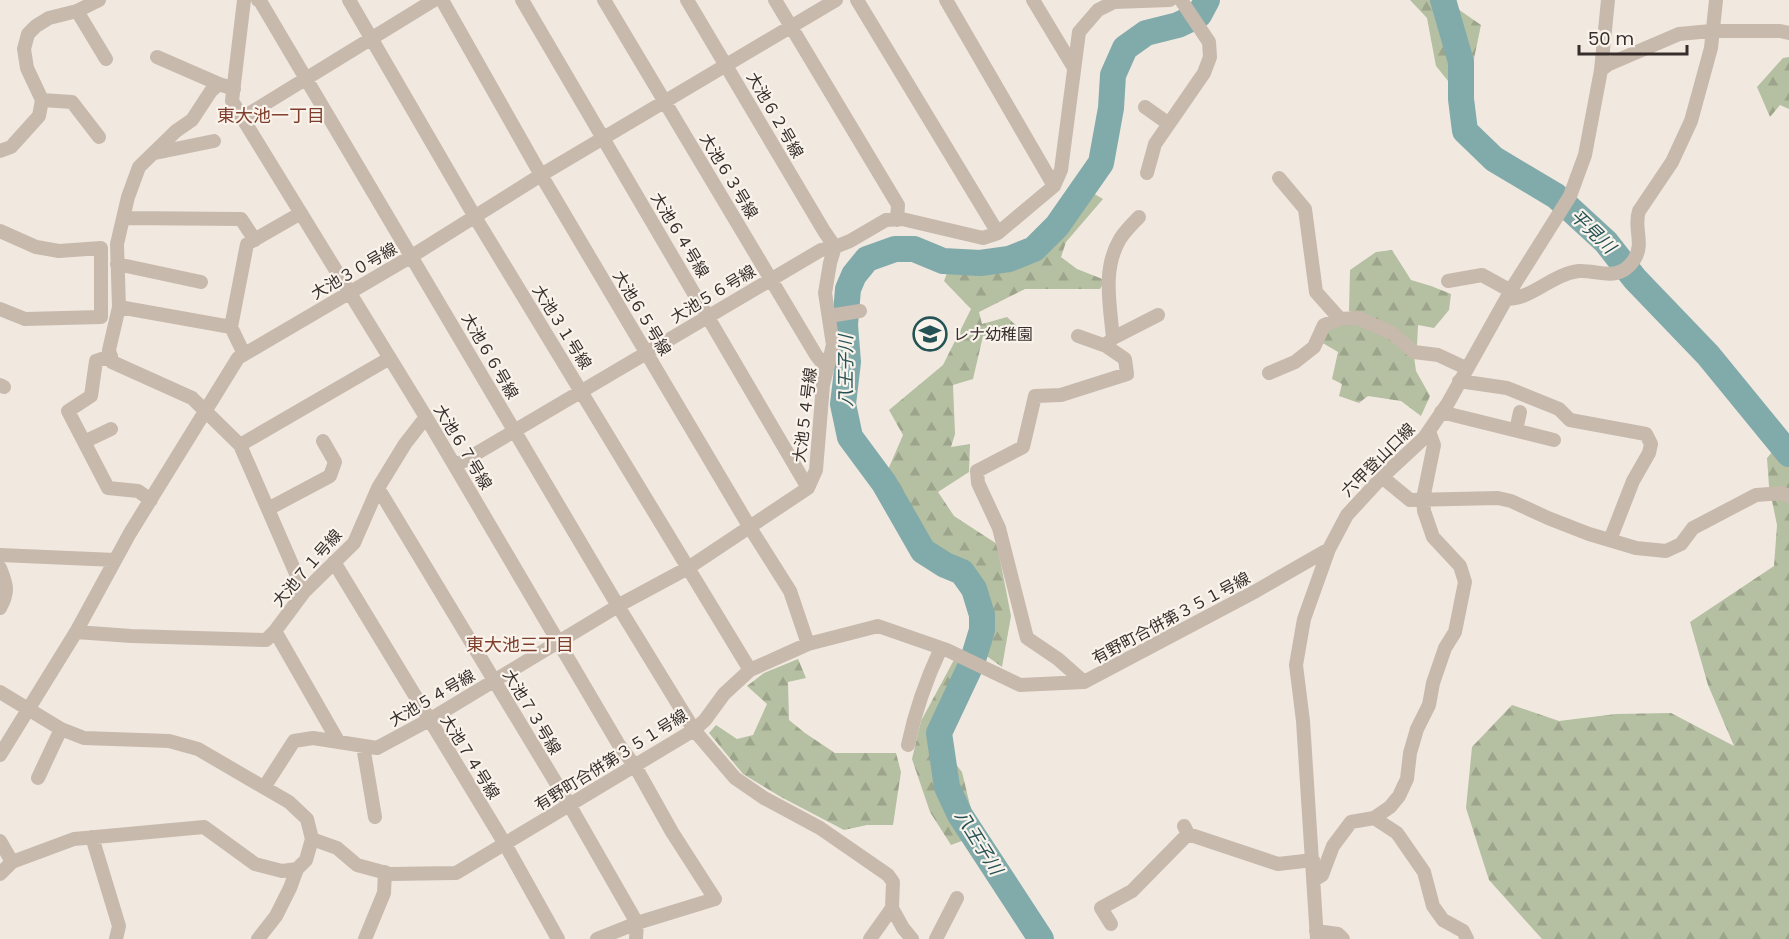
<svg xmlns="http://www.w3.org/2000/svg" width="1789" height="939" font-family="Poppins,'Noto Sans JP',sans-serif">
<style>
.forest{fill:url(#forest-firs)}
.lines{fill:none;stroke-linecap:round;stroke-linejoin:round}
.river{stroke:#81aaab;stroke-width:26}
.street{stroke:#c8b9ad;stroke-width:14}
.labels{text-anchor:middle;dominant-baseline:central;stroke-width:4.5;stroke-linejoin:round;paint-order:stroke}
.street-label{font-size:16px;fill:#372e2b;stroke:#f9f3ec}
.poi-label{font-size:16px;fill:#372e2b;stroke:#f9f3ec;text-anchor:start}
.neighbourhood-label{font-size:18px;fill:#7f3e2b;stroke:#f9f3ec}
.water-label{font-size:18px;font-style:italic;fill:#245255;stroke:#f9f3ec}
</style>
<defs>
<pattern id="forest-firs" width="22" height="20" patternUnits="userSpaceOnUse" patternTransform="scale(1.5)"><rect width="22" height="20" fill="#b5bfa1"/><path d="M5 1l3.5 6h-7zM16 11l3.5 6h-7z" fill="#9ca48b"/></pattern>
</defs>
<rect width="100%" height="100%" fill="#f1e9e0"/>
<path class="forest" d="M 1410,0 L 1453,0 L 1455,7 L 1481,25 L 1465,102 L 1436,66 L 1427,18 Z
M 1789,57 L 1789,109 L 1780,105 L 1770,117 L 1757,87 L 1783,58 Z
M 1091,192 L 1103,199 L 1066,242 L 1061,257 L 1077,269 L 1105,280 L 1100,289 L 1025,289 L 979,312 L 982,324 L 1007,317 L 1023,332 L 983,336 L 973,379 L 953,385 L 955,434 L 951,447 L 970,444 L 969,472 L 938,492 L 954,516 L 997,544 L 1011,616 L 1002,667 L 981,652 L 988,609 L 958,588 L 928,547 L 887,472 L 903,435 L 889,410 L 943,365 L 971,309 L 944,281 L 950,265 L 984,266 L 1033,257 Z
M 1392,250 L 1411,280 L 1431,286 L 1451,294 L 1449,310 L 1434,328 L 1418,325 L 1417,346 L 1378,320 L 1349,311 L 1350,270 L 1376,252 Z
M 1359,321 L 1391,336 L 1414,356 L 1416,371 L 1430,396 L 1421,416 L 1401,401 L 1368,396 L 1359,403 L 1339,396 L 1342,384 L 1332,379 L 1338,352 L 1321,342 L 1328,324 Z
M 1786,436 L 1789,439 L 1789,939 L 1542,939 L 1489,880 L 1466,808 L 1472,747 L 1512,705 L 1559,721 L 1616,714 L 1671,713 L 1734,746 L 1708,685 L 1690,622 L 1774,566 L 1777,525 L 1769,486 L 1767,458 Z
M 955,658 L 977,671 L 945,732 L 947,753 L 962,772 L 976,830 L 967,839 L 951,845 L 930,812 L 912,759 L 921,721 Z
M 798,659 L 806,678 L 788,682 L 789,720 L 805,733 L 835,753 L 896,753 L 901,772 L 893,825 L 867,825 L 844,830 L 781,797 L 743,774 L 709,733 L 716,725 L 737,739 L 753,735 L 767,704 L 747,686 L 764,673 Z"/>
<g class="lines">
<path class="river" d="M 1443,0 L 1461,62 L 1461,99 L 1465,131 L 1494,159 L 1556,196 L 1606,242 L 1635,279 L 1708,355 L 1789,454
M 1041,939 L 960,815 L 947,787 L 939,733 L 972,663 L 982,630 L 982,615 L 974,589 L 962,572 L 945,565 L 923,551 L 884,483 L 850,437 L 843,404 L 848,362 L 845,325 L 848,289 L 854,275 L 867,259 L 895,249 L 914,249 L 943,261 L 980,263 L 1009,259 L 1034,249 L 1057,226 L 1101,163 L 1111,108 L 1113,75 L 1125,48 L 1146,33 L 1178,25 L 1199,15 L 1207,0"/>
<path class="street" d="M 244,0 L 232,101 L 426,417 L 619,745 L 635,766 L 672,832 L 715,899 L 637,923 L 570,806 L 378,488
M 258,0 L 260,1 L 618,606 L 694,730 L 735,778 L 764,798 L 820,828 L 888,875 L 893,882 L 892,908 L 903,928 L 912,939
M 349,0 L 475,217 L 750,670
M 442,0 L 541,175 L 749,526 L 790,591 L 808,644
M 522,0 L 808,488
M 604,0 L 816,355 L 827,369
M 775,0 L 898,205 L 897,220
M 857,0 L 998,233
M 946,0 L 1054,186
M 1033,0 L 1074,68
M 77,11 L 106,59
M 157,57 L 219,84
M 1601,70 L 1609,64 L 1679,34 L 1711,31 L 1780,31 L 1789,33
M 42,100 L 72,102 L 99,137
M 1145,107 L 1169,124
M 242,118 L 434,0
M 0,151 L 11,147 L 39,116 L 42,100 L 27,68 L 24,49 L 28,34 L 36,26 L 49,18 L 77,11 L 99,0
M 155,153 L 214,141
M 1147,173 L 1155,144 L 1204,73 L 1210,57 L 1209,42 L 1181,0
M 1279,178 L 1305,209 L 1316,292 L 1340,319
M 123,218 L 241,219 L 255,240
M 0,231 L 36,247 L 59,251 L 101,248 L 101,317 L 25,319 L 0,309
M 117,264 L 201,282
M 1448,281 L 1482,275 L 1511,291
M 1507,299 C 1532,299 1552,274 1579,271 C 1599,270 1618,283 1634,260 C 1645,243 1633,228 1639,211 L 1672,162 L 1691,121 L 1711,48 L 1716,0
M 119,307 L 117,244 L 128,197 L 139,167 L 176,131 L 192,120 L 211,91 L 219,84 L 234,89
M 829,316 L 860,311
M 231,327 L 244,354
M 1078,336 L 1106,346 L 1125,359 L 1127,374 L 1061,395 L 1035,396 L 1023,447 L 977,471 L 978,483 L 999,528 L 1027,638 L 1058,659 L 1084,682
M 1113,338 C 1110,305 1102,269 1120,239 C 1125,231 1132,224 1139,217
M 1108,343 L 1113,338 L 1158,315
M 111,356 L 96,361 L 91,396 L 68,411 L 108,488 L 138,491 L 151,500
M 1269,373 L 1295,362 L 1314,347 L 1324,325 L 1340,319 L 1358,318 L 1392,333 L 1414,352 L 1438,355 L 1466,368
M 1459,381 L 1507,388 L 1559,409 L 1570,420 L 1646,434 L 1651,444 L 1649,453 L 1633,481 L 1610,540
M 0,385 L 4,387
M 1441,412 L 1554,440
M 1516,430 L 1520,412
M 84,442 L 111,429
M 240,445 L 192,398 L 112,362 L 109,350 L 119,307 L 231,327 L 247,244 L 301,213
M 455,466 L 821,250 L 835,247 L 824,231 L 687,0
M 1382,477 L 1410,500 L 1498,498 L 1511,501 L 1548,518 L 1589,534 L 1636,548 L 1666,551 L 1681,544 L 1693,528 L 1756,495 L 1782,493 L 1789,496
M 268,509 L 330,476 L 335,462 L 323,441
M 0,555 L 115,560
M 334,562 L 505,844 L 558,939
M 0,568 C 7,585 9,592 0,608
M 304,592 L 240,445 L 390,358
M 76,632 L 131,636 L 266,640 L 275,631
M 0,692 L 61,729 L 84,738 L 169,741 L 198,749 L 289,802 L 307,819 L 312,839 L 337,848 L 357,865 L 390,874 L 456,873 L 694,730 L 705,720 L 724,694 L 750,670 L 808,644 L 878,626 L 947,650 L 1020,685 L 1084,682 L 1256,591 L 1329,549
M 338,741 L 275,631 L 304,592 L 354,543 L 378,488 L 405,444 L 426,417
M 908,745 C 915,711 926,680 941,648
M 363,746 L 375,817
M 0,755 L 76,632 L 130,533 L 238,358 L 412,256 L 541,175 L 836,0
M 38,778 L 61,729
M 265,786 L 294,741 L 313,738 L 377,748 L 429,720 L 623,603 L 688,568 L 808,488 L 816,470 L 823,385 L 833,345 L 825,293 L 830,263 L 835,247 L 850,241 L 886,220 L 902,219 L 983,238 L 998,233 L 1054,186 L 1061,170 L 1079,32 L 1098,10 L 1114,2 L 1170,0
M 1374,818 L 1397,833 L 1424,872 L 1433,906 L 1443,920 L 1463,931 L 1467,939
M 1184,826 L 1188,834 L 1278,864 L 1313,860
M 92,837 L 119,926 L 116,939
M 0,841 L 12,862
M 0,874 L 12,862 L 74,839 L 204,827 L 255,864 L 282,871 L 297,869
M 1314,880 L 1322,875 L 1333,846 L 1351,822 L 1374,818 L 1390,807 L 1399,796 L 1407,779 L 1410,753 L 1417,729 L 1429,705 L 1433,683 L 1445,648 L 1455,632 L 1465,582 L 1460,566 L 1433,537 L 1424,511 L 1423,499 L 1434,445 L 1429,431
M 1111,924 L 1101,908 L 1132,891 L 1188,834
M 1316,931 L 1338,934 L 1343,939
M 258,939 L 276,916 L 290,888 L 297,869 L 306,860 L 312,839
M 365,939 L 384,893 L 385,872
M 597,939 L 637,923 L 636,939
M 870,939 L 892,908
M 936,939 L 957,898
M 1317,939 L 1303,721 L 1296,665 L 1304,619 L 1329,549 L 1347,515 L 1382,477 L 1424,438 L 1448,403 L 1514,285 L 1570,196 L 1585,155 L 1601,70 L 1608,0"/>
</g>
<defs>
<symbol id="school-ring" viewBox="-11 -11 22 22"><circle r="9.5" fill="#f9f3ec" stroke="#245255" stroke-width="1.5"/><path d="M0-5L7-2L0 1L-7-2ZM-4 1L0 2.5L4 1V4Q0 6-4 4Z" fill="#245255"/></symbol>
</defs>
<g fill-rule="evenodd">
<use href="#school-ring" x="911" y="315" width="38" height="38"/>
</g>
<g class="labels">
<g class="street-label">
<text transform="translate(775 115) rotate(60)">大池６２号線</text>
<text transform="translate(729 176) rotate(59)">大池６３号線</text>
<text transform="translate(680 235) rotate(59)">大池６４号線</text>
<text transform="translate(354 271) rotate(-30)">大池３０号線</text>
<text transform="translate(713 294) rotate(-31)">大池５６号線</text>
<text transform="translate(642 313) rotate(59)">大池６５号線</text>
<text transform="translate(562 327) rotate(58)">大池３１号線</text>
<text transform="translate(490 356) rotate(60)">大池６６号線</text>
<text transform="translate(805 415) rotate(-83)">大池５４号線</text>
<text transform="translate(463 447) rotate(59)">大池６７号線</text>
<text transform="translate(1378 460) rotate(-45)">六甲登山口線</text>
<text transform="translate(307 568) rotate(-49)">大池７１号線</text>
<text transform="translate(1171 618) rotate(-28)">有野町合併第３５１号線</text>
<text transform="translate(432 698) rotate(-30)">大池５４号線</text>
<text transform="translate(532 712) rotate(59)">大池７３号線</text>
<text transform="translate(470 757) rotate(58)">大池７４号線</text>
<text transform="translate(611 760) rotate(-32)">有野町合併第３５１号線</text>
</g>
<g class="poi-label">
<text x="953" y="334">レナ幼稚園</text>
</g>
<g class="neighbourhood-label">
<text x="271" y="115">東大池一丁目</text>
<text x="520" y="644">東大池三丁目</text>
</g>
<g class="water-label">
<text transform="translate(1593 231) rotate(44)">平見川</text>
<text transform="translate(845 371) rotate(-90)">八王子川</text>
<text transform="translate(979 842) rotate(58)">八王子川</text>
</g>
</g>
<path d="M1579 45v9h108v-9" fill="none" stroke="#372e2b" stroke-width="3"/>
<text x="1588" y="45" font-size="18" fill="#372e2b" stroke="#f9f3ec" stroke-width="4.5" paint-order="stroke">50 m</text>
</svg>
